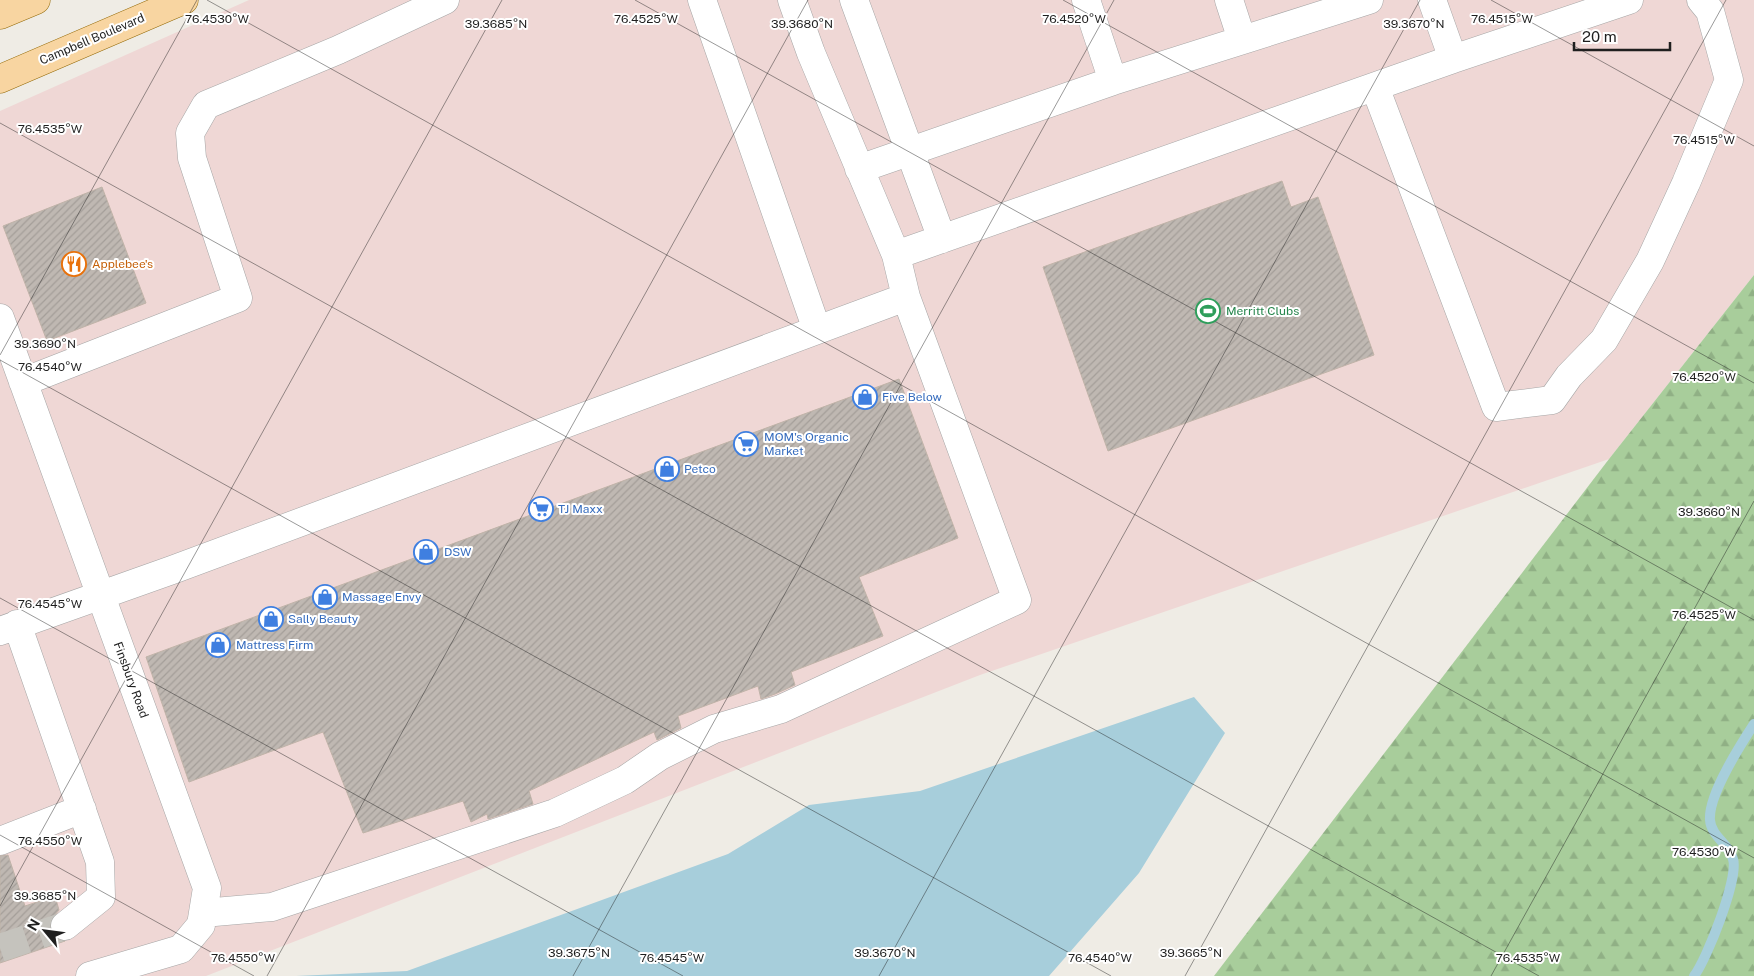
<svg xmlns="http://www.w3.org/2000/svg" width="1754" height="976" font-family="'Public Sans',sans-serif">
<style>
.commercial{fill:#efd7d5}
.forest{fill:url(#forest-firs)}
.water{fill:#a7cedb}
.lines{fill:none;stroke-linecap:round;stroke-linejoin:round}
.stream{stroke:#a7cedb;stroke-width:10}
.building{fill:url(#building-hatch);stroke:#c0b3a8}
.minor-tunnel{stroke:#c5c3bd;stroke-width:28;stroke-dasharray:28 14;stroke-linecap:butt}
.minor-casing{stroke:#a6a6a6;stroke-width:29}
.major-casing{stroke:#936906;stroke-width:29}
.minor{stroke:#fff;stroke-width:28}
.major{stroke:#f8d5a1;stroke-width:28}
.ticks{fill:none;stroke:#1f1f1f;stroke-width:1;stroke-opacity:0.45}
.labels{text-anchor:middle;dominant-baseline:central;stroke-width:4;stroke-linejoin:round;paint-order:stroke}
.street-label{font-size:12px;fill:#1f1f1f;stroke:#fff}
.food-label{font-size:12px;fill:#c56008;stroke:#fff;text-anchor:start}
.leisure-label{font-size:12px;fill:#27864d;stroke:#fff;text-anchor:start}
.shop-label{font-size:12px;fill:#366cbe;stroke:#fff;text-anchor:start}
.ticks-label{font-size:12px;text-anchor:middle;fill:#1f1f1f;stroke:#fff;stroke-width:4;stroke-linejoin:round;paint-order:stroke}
</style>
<defs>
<pattern id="forest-firs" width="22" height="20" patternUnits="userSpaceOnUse" patternTransform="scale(1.25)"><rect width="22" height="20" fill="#a8cd9b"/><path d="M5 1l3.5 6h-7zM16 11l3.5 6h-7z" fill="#90b085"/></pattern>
<pattern id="building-hatch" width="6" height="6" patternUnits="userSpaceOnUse" patternTransform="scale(1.25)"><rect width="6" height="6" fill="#bfb8b2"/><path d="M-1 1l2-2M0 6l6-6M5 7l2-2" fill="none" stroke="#a49e99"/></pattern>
</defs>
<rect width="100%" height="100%" fill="#efece5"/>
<path class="commercial" d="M 249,0 L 1754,0 L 1754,275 L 1609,459 L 980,675 L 206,976 L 0,976 L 0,111 Z"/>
<path class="forest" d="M 1754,275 L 1754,976 L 1214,976 L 1609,459 Z"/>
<path class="water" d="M 1194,697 L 1225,733 L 1139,873 L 1049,976 L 296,976 L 407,971 L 728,854 L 809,805 L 920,791 Z"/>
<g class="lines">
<path class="stream" d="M 1694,976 C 1707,959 1739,878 1733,859 C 1729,844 1711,836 1710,820 C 1708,795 1741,744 1754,724"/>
</g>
<path class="building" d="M 1282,181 L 1291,207 L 1318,197 L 1374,355 L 1108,451 L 1043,267 Z
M 102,187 L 146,303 L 47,341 L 3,226 Z
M 899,379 L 958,538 L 859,577 L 883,636 L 791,672 L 795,685 L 775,694 L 761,699 L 758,686 L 678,716 L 681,728 L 657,740 L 654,732 L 529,791 L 533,804 L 488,819 L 487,814 L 471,822 L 463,801 L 363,833 L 323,732 L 189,782 L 146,657 Z
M 8,855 L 25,906 L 55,896 L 59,910 L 51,920 L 50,929 L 53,936 L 65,941 L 0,963 L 0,856 Z"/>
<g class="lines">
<path class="minor-tunnel" d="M 0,948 L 65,926"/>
<defs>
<path id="minor" d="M 702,0 L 817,330
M 792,0 L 811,53 L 896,255
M 854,0 L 942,239
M 1086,0 L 1113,81
M 1229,0 L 1242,40
M 1453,59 L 1629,0
M 1375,87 L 1496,407 L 1552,400 L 1569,376 L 1604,340 L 1650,261 L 1686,183 L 1729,80 L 1710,11 L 1701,0
M 859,169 L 1113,81 L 1369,0
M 0,318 L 207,888 L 201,925 L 181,949 L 90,976
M 23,382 L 238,298 L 192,158 L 190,133 L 206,105 L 338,50 L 445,0
M 17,624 L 100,862 L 101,897 L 65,926
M 0,631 L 172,570 L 906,297
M 0,841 L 82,809
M 203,913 L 272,907 L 555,813 L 625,780 L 660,756 L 714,729 L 781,709 L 1017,600 L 906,297 L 896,255 L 1453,59 L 1432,0"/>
<path id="major" d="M 0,15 L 36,0
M 0,79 L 184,0"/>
</defs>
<use href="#minor" class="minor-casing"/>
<use href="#major" class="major-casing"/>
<use href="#minor" class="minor"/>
<use href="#major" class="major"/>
</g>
<path class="ticks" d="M 207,0 L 1754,858M 635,0 L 1754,620M 1063,0 L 1754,383M 1491,0 L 1754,146M 0,123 L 1539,976M 0,355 L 197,0M 0,360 L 1111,976M 0,598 L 683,976M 0,835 L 254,976M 0,906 L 502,0M 267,976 L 808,0M 573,976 L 1114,0M 879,976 L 1420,0M 1185,976 L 1726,0M 1491,976 L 1754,501"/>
<defs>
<symbol id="restaurant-ring" viewBox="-11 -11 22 22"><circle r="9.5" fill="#fff" stroke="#e8710a" stroke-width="1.5"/><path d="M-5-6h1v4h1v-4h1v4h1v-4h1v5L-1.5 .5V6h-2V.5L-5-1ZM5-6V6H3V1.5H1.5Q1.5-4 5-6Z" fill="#e8710a"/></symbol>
<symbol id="stadium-ring" viewBox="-11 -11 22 22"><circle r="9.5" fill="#fff" stroke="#2e9e5b" stroke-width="1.5"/><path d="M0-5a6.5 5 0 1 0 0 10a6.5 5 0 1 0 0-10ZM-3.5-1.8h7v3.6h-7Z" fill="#2e9e5b"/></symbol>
<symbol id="shop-ring" viewBox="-11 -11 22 22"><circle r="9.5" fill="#fff" stroke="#3f7fe0" stroke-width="1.5"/><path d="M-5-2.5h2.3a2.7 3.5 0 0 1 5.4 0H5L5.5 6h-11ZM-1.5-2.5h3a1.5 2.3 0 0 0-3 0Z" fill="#3f7fe0"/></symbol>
<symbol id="supermarket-ring" viewBox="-11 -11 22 22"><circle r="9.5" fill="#fff" stroke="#3f7fe0" stroke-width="1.5"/><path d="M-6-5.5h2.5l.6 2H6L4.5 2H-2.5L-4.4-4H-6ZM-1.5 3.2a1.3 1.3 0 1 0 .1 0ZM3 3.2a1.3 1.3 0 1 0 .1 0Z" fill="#3f7fe0"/></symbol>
</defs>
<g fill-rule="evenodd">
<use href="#restaurant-ring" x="60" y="250" width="28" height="28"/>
<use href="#stadium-ring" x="1194" y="297" width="28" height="28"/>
<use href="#shop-ring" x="851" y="383" width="28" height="28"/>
<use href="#supermarket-ring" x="732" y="430" width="28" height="28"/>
<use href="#shop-ring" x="653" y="455" width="28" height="28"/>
<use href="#supermarket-ring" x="527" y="495" width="28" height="28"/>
<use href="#shop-ring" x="412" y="538" width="28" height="28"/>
<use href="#shop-ring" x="311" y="583" width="28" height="28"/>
<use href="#shop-ring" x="257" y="605" width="28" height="28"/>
<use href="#shop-ring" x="204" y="631" width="28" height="28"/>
</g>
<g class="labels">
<g class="street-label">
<text transform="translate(92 39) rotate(-23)">Campbell Boulevard</text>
<text transform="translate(131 680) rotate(70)">Finsbury Road</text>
</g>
<g class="food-label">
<text x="92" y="264">Applebee's</text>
</g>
<g class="leisure-label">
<text x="1226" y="311">Merritt Clubs</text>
</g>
<g class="shop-label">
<text x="882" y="397">Five Below</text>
<text x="764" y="437">MOM's Organic<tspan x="764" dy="14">Market</tspan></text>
<text x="684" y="469">Petco</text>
<text x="558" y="509">TJ Maxx</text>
<text x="444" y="552">DSW</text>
<text x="342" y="597">Massage Envy</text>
<text x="288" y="619">Sally Beauty</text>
<text x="236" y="645">Mattress Firm</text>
</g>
</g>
<g class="ticks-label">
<text x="1502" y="23">76.4515°W</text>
<text x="217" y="23">76.4530°W</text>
<text x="646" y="23">76.4525°W</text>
<text x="1074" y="23">76.4520°W</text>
<text x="496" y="28">39.3685°N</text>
<text x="802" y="28">39.3680°N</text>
<text x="1414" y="28">39.3670°N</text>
<text x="50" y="133">76.4535°W</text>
<text x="1704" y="144">76.4515°W</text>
<text x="45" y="348">39.3690°N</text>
<text x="50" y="371">76.4540°W</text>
<text x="1704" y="381">76.4520°W</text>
<text x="1709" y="516">39.3660°N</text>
<text x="50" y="608">76.4545°W</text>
<text x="1704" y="619">76.4525°W</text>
<text x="50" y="845">76.4550°W</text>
<text x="1704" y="856">76.4530°W</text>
<text x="45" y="900">39.3685°N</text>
<text x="579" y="957">39.3675°N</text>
<text x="885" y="957">39.3670°N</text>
<text x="1191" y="957">39.3665°N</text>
<text x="243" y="962">76.4550°W</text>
<text x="672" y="962">76.4545°W</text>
<text x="1100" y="962">76.4540°W</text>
<text x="1528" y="962">76.4535°W</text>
</g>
<g transform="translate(45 931) rotate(299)" stroke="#ffffff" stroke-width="4" paint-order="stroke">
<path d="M0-4L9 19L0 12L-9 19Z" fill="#1f1f1f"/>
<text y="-8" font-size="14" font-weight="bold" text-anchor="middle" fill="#1f1f1f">N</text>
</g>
<path d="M1574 42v8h96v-8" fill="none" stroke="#1f1f1f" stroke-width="2.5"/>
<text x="1582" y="42" font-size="15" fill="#1f1f1f" stroke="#ffffff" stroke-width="4" paint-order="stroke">20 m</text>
</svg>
